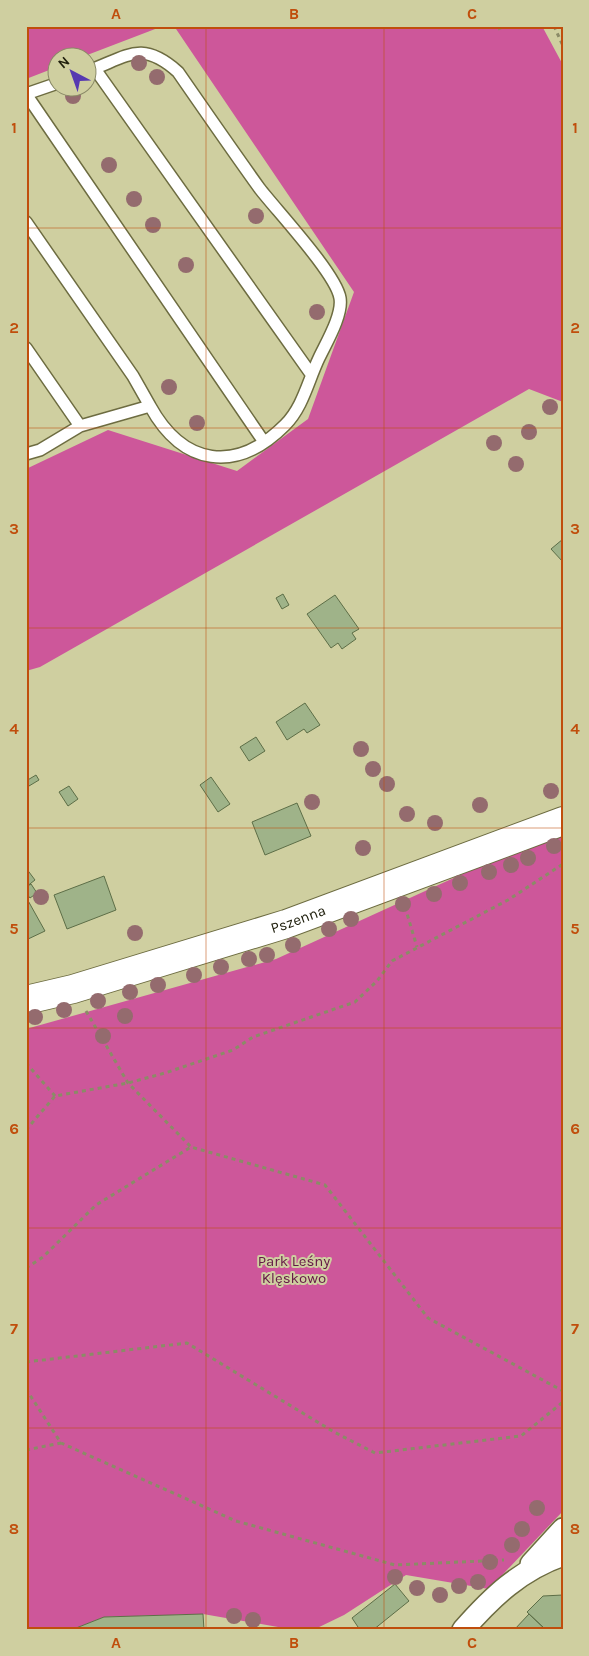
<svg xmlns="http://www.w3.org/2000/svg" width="589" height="1656" font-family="Karla,sans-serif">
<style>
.forest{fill:#cd579a}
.building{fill:#9fb389;stroke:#5d6e47}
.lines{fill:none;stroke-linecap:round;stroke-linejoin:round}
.service-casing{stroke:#6d6c41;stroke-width:14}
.minor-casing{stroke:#6d6c41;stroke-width:24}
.tertiary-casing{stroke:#6d6c41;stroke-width:30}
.path{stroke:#8b8b67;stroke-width:3;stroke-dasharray:4 4;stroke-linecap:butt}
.service{stroke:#fff;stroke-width:11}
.minor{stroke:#fff;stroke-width:21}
.tertiary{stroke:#fff;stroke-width:28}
.tree{fill:#946b6e}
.grid{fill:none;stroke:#c04e0c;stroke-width:1;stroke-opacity:0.55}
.labels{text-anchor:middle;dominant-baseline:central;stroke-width:4;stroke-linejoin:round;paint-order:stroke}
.street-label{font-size:15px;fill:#20200e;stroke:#cfcfa0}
.park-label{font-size:15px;fill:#641946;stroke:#cfcfa0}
.neatline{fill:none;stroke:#c04e0c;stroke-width:2}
.grid-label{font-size:16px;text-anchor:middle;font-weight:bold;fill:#c04e0c}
</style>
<rect width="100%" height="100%" fill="#cfcfa0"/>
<path class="forest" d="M 26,26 L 163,26 L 82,57 L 58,58 L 57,67 L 26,79 Z
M 174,26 L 542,26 L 563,65 L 563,402 L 529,389 L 40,667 L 26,671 L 26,469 L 108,430 L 237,471 L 308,419 L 354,292 Z
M 563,834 L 563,1511 L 489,1589 L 406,1575 L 344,1615 L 313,1630 L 295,1630 L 203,1614 L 104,1617 L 71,1630 L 26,1630 L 26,1029 L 276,959 L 480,866 Z"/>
<path class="building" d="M 563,539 L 563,562 L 551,549 Z
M 283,594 L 289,605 L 282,609 L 276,598 Z
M 335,595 L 359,629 L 352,633 L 356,639 L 342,649 L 338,643 L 331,648 L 307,614 Z
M 305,703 L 320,725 L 307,733 L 304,729 L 287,740 L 276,722 Z
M 256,737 L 265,751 L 249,761 L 240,747 Z
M 36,775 L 39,780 L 29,786 L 26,781 Z
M 211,777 L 230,804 L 218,812 L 200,785 Z
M 69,786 L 78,799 L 68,806 L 59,792 Z
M 297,803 L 311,836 L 265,855 L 252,822 Z
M 26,868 L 35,880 L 26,887 Z
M 104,876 L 116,910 L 67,929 L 54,895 Z
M 31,884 L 37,893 L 30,898 L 26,893 L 26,887 Z
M 26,897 L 45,931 L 26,940 Z
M 395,1584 L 409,1601 L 373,1630 L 360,1630 L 352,1618 Z
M 563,1595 L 563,1628 L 559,1630 L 546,1630 L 527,1612 L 543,1596 Z
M 203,1614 L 204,1630 L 71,1630 L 104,1617 Z
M 529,1614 L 546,1630 L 514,1630 Z"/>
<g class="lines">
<defs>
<path id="service" d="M 95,69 L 311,374
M 58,83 L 26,94 L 264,442
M 26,222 L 133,376 L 150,406
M 26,348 L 80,426
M 26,454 L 40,450 L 80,426 L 150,406 C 183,466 236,474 285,425 C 303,407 308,381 319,358 C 326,343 343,315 340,298 C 336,274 278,212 260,189 C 232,150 205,111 178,72 C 141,39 127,57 88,71"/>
<path id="minor" d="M 531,1564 L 563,1529
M 463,1630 C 492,1597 520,1570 563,1555"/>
<g id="tertiary">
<path id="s1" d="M 26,1000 L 73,989 L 286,924 L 563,821"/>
</g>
</defs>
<use href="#service" class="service-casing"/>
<use href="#minor" class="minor-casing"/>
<use href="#tertiary" class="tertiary-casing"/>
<path class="path" d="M 554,26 L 563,46
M 498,29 L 505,26
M 405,907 L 417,947
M 86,1011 L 128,1083 L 191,1147
M 26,1063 L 55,1096
M 26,1130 L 55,1096 L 128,1083 L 165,1073 L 233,1050 L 253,1037 L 355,1002 L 377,981 L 392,961 L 508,900 L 563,864
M 26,1268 L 43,1257 L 96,1205 L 191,1147 L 325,1185 L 428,1318 L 563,1391
M 26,1362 L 187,1343 L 334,1432 L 375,1453 L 521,1436 L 563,1402
M 26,1389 L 61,1443 L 236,1521 L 395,1565 L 504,1560
M 26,1450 L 61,1443"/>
<use href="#service" class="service"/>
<use href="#minor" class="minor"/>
<use href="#tertiary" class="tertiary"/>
</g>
<g class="tree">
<circle cx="139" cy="63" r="8"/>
<circle cx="157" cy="77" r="8"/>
<circle cx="73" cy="96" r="8"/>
<circle cx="109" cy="165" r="8"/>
<circle cx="134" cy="199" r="8"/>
<circle cx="256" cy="216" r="8"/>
<circle cx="153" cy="225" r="8"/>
<circle cx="186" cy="265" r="8"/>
<circle cx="317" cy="312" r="8"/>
<circle cx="169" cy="387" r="8"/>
<circle cx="550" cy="407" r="8"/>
<circle cx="197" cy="423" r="8"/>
<circle cx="529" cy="432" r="8"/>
<circle cx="494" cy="443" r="8"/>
<circle cx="516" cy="464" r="8"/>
<circle cx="361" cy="749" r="8"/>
<circle cx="373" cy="769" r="8"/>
<circle cx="387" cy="784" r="8"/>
<circle cx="551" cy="791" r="8"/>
<circle cx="312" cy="802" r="8"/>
<circle cx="480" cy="805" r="8"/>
<circle cx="407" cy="814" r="8"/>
<circle cx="435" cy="823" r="8"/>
<circle cx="554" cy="846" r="8"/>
<circle cx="363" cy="848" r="8"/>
<circle cx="528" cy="858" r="8"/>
<circle cx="511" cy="865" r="8"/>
<circle cx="489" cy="872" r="8"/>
<circle cx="460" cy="883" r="8"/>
<circle cx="434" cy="894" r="8"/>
<circle cx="41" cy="897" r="8"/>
<circle cx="403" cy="904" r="8"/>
<circle cx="351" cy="919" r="8"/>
<circle cx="329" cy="929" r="8"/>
<circle cx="135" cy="933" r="8"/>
<circle cx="293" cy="945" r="8"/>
<circle cx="267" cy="955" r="8"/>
<circle cx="249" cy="959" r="8"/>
<circle cx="221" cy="967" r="8"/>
<circle cx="194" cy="975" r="8"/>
<circle cx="158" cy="985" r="8"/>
<circle cx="130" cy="992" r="8"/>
<circle cx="98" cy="1001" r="8"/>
<circle cx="64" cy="1010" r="8"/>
<circle cx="125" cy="1016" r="8"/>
<circle cx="35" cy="1017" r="8"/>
<circle cx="103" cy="1036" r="8"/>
<circle cx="537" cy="1508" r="8"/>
<circle cx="522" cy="1529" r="8"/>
<circle cx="512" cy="1545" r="8"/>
<circle cx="490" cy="1562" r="8"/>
<circle cx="395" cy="1577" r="8"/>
<circle cx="478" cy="1582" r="8"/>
<circle cx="459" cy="1586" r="8"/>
<circle cx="417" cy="1588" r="8"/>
<circle cx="440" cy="1595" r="8"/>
<circle cx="234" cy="1616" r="8"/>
<circle cx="253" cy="1620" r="8"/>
</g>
<path class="grid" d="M 206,26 L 206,1630M 384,26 L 384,1630M 26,228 L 563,228M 26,428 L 563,428M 26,628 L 563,628M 26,828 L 563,828M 26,1028 L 563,1028M 26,1228 L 563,1228M 26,1428 L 563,1428"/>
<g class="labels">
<g class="street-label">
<text stroke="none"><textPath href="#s1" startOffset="284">Pszenna</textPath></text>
</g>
<g class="park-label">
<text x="294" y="1261">Park Leśny<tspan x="294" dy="17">Klęskowo</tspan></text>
</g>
</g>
<rect width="589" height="1656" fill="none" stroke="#cfcfa0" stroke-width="55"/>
<g transform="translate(72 72) rotate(319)"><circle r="24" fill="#cfcfa0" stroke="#898966"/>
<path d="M0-4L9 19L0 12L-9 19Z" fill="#5639b1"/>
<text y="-8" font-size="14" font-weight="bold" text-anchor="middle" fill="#20200e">N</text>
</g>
<rect x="28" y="28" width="534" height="1600" class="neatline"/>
<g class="grid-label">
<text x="116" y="19">A</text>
<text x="294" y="19">B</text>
<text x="472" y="19">C</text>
<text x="14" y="133">1</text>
<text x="575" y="133">1</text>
<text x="14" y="333">2</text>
<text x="575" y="333">2</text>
<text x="14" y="534">3</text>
<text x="575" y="534">3</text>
<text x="14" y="734">4</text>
<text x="575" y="734">4</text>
<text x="14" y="934">5</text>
<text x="575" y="934">5</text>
<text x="14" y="1134">6</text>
<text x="575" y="1134">6</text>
<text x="14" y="1334">7</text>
<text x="575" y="1334">7</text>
<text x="14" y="1534">8</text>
<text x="575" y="1534">8</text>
<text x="116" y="1648">A</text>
<text x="294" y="1648">B</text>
<text x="472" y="1648">C</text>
</g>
</svg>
